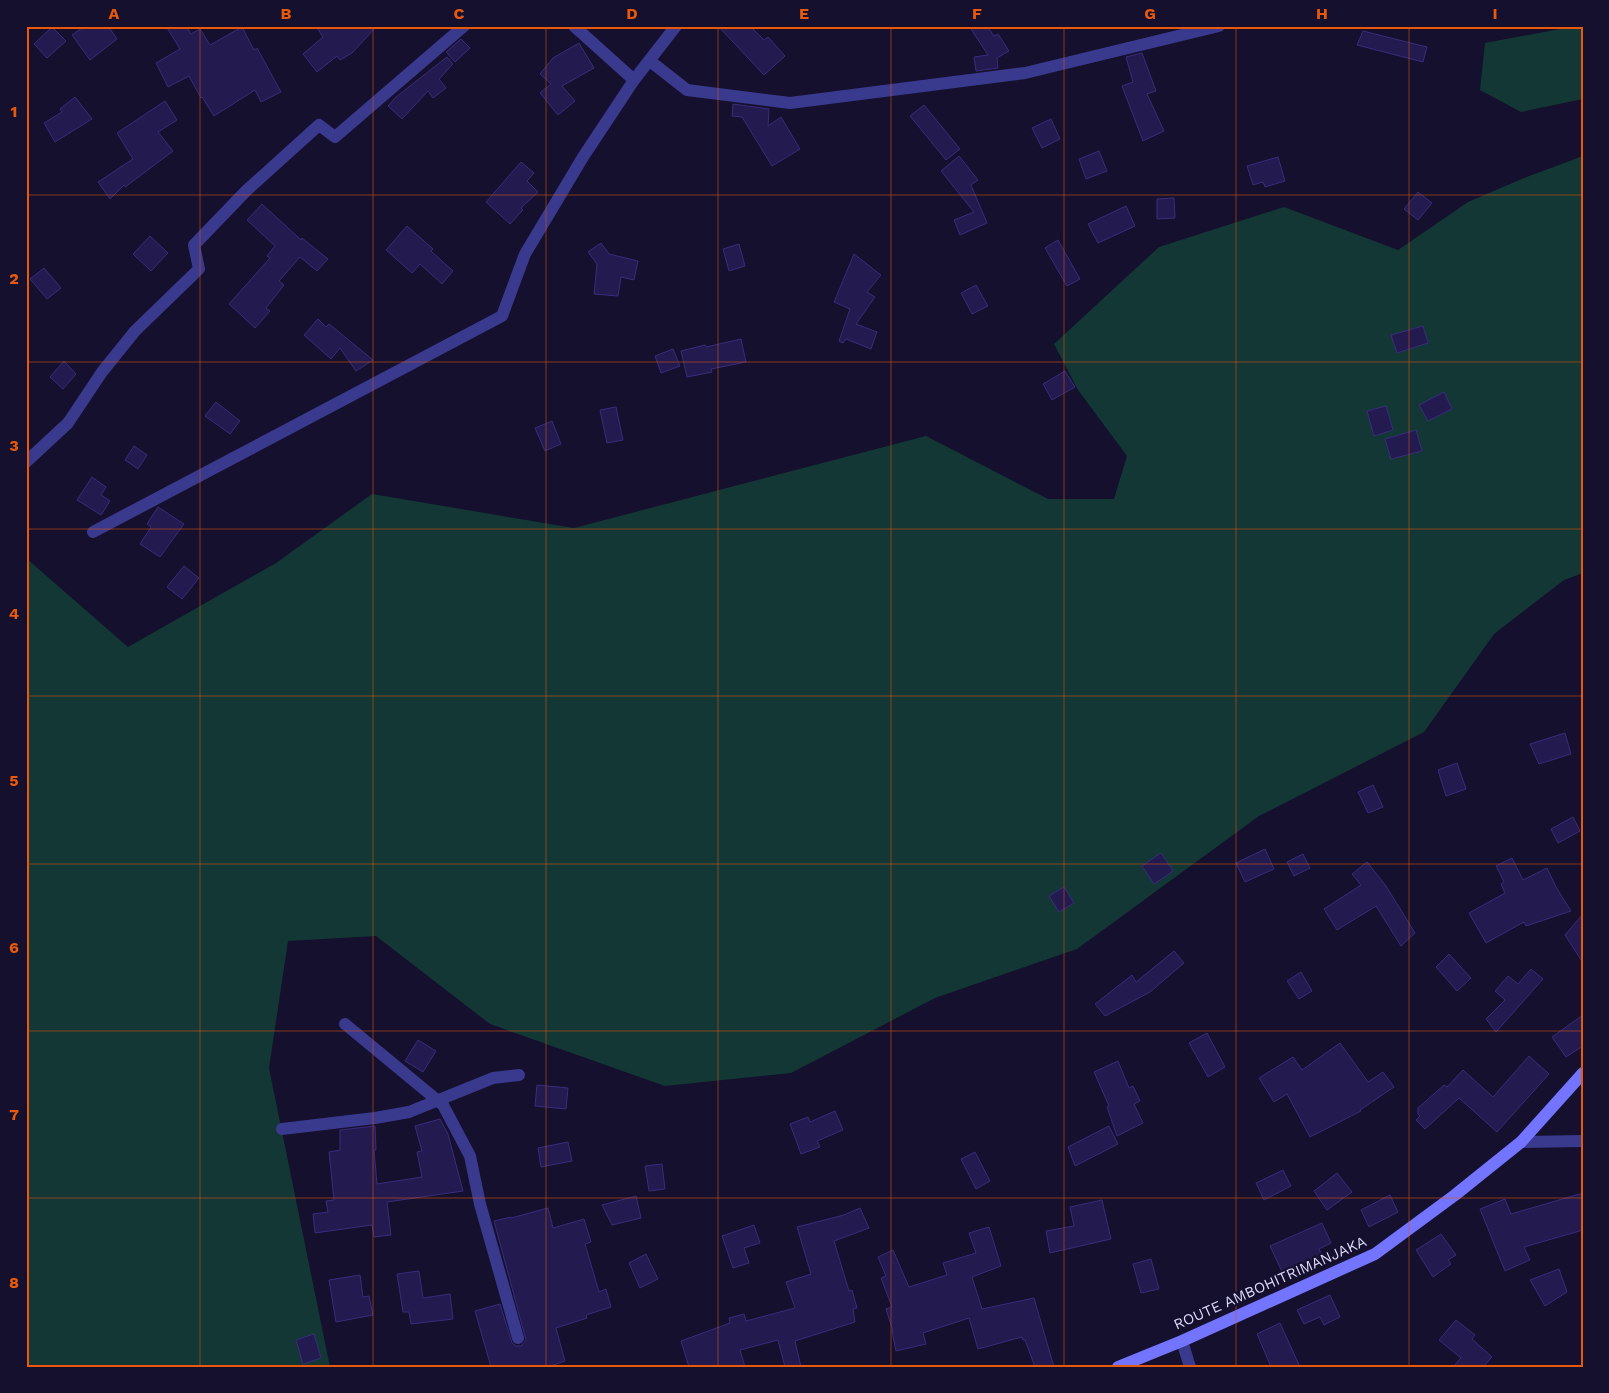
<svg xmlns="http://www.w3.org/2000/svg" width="1609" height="1393" font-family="'Work Sans',sans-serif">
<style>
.green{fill:#133735}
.building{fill:#231b4f;stroke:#392c7c}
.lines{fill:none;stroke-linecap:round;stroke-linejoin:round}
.street{stroke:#39398e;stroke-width:12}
.secondary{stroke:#7374ff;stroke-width:12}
.grid{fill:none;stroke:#e8590c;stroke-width:1;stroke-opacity:0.55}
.labels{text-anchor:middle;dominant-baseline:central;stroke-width:4.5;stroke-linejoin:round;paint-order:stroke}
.street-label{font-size:15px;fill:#dedcff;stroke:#14102d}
.neatline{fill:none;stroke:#e8590c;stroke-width:2}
.grid-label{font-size:16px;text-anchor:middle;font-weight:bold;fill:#e8590c}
</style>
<rect width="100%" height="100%" fill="#14102d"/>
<path class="green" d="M 1576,26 L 1583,26 L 1583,99 L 1521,112 L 1480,90 L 1485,43 Z
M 1583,156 L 1583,573 L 1564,580 L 1494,634 L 1424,732 L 1259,816 L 1077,949 L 935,998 L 791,1073 L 665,1086 L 490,1024 L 376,936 L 288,941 L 269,1068 L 330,1367 L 26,1367 L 26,558 L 128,647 L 276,563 L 372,494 L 574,528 L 926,436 L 1048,499 L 1114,499 L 1127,456 L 1078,390 L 1054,344 L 1159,247 L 1284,207 L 1398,250 L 1468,202 L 1524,178 Z"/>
<path class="building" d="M 85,26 L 108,26 L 117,39 L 90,60 L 72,35 Z
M 166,26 L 186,26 L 191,34 L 200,29 L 210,45 L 242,27 L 254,50 L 257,48 L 281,92 L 261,102 L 255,90 L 214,116 L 202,97 L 201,98 L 189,76 L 168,87 L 156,63 L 180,49 Z
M 316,26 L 377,26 L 352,53 L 340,60 L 337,56 L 317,72 L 303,54 L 323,37 Z
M 718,26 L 750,26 L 764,40 L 768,37 L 785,56 L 764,75 Z
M 969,26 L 987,26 L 994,36 L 998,34 L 1009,51 L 997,58 L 998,68 L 976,71 L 974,57 L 988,55 Z
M 52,27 L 66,41 L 47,58 L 34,44 Z
M 1363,31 L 1427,47 L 1423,62 L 1357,45 Z
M 461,39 L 470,48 L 455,62 L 446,52 Z
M 579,43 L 594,68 L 562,86 L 575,101 L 558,115 L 540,93 L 551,84 L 540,74 L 553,58 Z
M 1142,53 L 1156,91 L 1147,94 L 1164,131 L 1143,141 L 1122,86 L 1133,82 L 1126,57 Z
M 447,57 L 453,64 L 439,79 L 446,88 L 433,98 L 428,91 L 402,119 L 388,106 L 396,97 Z
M 75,97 L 92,119 L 55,142 L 44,123 L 62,112 L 60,109 Z
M 165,101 L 177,120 L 158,132 L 173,151 L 125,187 L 124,185 L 110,199 L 98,182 L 133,159 L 117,133 Z
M 733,104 L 769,109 L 768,126 L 781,117 L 800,149 L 772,166 L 742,117 L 732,116 Z
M 924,105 L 960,149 L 946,160 L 910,116 Z
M 1051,119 L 1060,139 L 1042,148 L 1032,128 Z
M 1099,151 L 1107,171 L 1086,179 L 1079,159 Z
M 959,156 L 978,180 L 971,185 L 987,223 L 960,235 L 954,220 L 974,212 L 941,171 Z
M 1278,157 L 1285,181 L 1265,187 L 1263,182 L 1253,185 L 1247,166 Z
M 521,162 L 534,173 L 527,181 L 538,192 L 521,208 L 523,210 L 510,224 L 486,202 Z
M 1418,192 L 1432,203 L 1418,220 L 1404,209 Z
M 1174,198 L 1175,218 L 1157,219 L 1157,199 Z
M 262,204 L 301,240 L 302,238 L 328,259 L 317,271 L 300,257 L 279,281 L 284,285 L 266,308 L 270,311 L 255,328 L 229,304 L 270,258 L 267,256 L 275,246 L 247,220 Z
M 1126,206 L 1135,226 L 1098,243 L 1088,224 Z
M 407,226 L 433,249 L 431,251 L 453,271 L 442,284 L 420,264 L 412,273 L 386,250 Z
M 150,236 L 168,253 L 151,271 L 133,254 Z
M 1058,240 L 1080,279 L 1067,286 L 1045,248 Z
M 601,243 L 609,254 L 638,261 L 634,280 L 621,277 L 618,296 L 594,294 L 597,264 L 588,252 Z
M 739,244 L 745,266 L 729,271 L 723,249 Z
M 854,254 L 881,275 L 867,292 L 875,297 L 856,324 L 877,332 L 871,349 L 846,339 L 843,343 L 839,341 L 850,309 L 834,302 Z
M 44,268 L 61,288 L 47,299 L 30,279 Z
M 976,285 L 988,306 L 972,314 L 961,293 Z
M 318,319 L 326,327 L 329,324 L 373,360 L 356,371 L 340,348 L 331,359 L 304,335 Z
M 1423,326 L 1428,343 L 1397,353 L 1391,335 Z
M 741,339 L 746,362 L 711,369 L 712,372 L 687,377 L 681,351 L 705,345 L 706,347 Z
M 673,349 L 680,366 L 661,373 L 655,356 Z
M 64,361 L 76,374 L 63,389 L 50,377 Z
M 1065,371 L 1075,387 L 1052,400 L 1043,384 Z
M 1444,392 L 1452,409 L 1428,421 L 1419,405 Z
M 216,402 L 240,421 L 230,434 L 205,416 Z
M 1386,406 L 1393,430 L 1374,436 L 1367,411 Z
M 616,407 L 623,440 L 607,443 L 600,410 Z
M 552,421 L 561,444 L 545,451 L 535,428 Z
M 1416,430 L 1422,451 L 1391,459 L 1385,439 Z
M 134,446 L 147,455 L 138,469 L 125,460 Z
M 92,477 L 106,487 L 101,495 L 110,501 L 101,515 L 77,500 Z
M 158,507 L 184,524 L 160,557 L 140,544 L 151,527 L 147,524 Z
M 184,566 L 199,578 L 182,599 L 167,587 Z
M 1565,733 L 1571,754 L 1539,764 L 1530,744 Z
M 1457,763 L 1466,789 L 1446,796 L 1438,770 Z
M 1373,785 L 1383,807 L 1368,813 L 1358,792 Z
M 1573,817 L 1580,831 L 1558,843 L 1551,829 Z
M 1265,849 L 1274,869 L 1245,882 L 1236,863 Z
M 1161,853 L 1173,871 L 1154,884 L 1142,866 Z
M 1303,854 L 1310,868 L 1294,876 L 1287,862 Z
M 1512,858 L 1523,880 L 1547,868 L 1556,887 L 1571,911 L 1526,926 L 1524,922 L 1486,943 L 1469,913 L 1505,893 L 1501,884 L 1504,882 L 1496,866 Z
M 1367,862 L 1386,886 L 1415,933 L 1401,946 L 1376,906 L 1337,930 L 1324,909 L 1361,885 L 1352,874 Z
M 1064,887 L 1074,903 L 1059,912 L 1049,896 Z
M 1583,914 L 1583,963 L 1565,935 Z
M 1174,951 L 1184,963 L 1150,992 L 1105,1016 L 1095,1004 L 1132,975 L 1136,982 Z
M 1449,954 L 1471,978 L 1457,991 L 1436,967 Z
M 1531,969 L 1543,979 L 1496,1032 L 1486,1019 L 1505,1000 L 1495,991 L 1508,976 L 1518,984 Z
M 1301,972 L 1312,991 L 1299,999 L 1287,981 Z
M 1583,1015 L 1583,1046 L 1566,1057 L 1552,1037 Z
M 1207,1033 L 1225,1067 L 1208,1077 L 1189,1043 Z
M 418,1040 L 436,1051 L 423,1072 L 405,1061 Z
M 1340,1043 L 1368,1082 L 1383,1072 L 1394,1087 L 1360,1110 L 1361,1111 L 1310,1137 L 1287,1094 L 1274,1102 L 1259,1078 L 1293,1057 L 1302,1070 Z
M 1529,1056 L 1549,1074 L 1497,1132 L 1459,1098 L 1425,1129 L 1416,1120 L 1420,1116 L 1418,1114 L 1418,1108 L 1444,1085 L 1447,1087 L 1463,1070 L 1493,1097 Z
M 1118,1061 L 1129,1088 L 1133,1086 L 1140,1101 L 1134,1104 L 1143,1123 L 1117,1136 L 1107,1107 L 1109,1106 L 1094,1072 Z
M 537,1085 L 568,1088 L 566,1109 L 535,1106 Z
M 835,1111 L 843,1130 L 817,1141 L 820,1147 L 801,1154 L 790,1124 L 808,1117 L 810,1122 Z
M 440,1119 L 448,1134 L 463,1191 L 387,1202 L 391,1235 L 374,1237 L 372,1225 L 315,1233 L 313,1214 L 328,1212 L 326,1201 L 334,1200 L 329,1152 L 340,1150 L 340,1130 L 375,1126 L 376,1150 L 374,1150 L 377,1184 L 422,1177 L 417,1152 L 422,1151 L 415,1126 Z
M 1109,1126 L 1118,1144 L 1075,1166 L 1068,1147 Z
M 568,1142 L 572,1161 L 541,1167 L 538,1148 Z
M 975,1152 L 990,1181 L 976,1189 L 961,1159 Z
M 662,1164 L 665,1189 L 649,1191 L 645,1166 Z
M 1283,1170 L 1291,1186 L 1264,1200 L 1256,1183 Z
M 1337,1173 L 1352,1192 L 1327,1210 L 1314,1191 Z
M 1583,1193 L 1583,1230 L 1524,1247 L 1530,1260 L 1505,1271 L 1480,1209 L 1505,1199 L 1511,1214 Z
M 1390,1195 L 1398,1212 L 1369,1227 L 1361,1210 Z
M 636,1196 L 641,1218 L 612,1225 L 602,1205 Z
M 1102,1200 L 1111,1239 L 1050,1253 L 1046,1231 L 1074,1226 L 1070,1207 Z
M 548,1208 L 553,1228 L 584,1219 L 591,1242 L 585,1244 L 599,1292 L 606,1289 L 611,1307 L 586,1315 L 587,1318 L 556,1328 L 565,1361 L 548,1367 L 491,1367 L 475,1311 L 500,1304 L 512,1343 L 516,1346 L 521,1346 L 526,1340 L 494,1221 L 511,1217 L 511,1218 Z
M 860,1208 L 869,1228 L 834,1241 L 849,1291 L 852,1290 L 857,1308 L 853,1309 L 855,1322 L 795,1341 L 801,1367 L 785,1367 L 778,1340 L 740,1350 L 745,1367 L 689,1367 L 681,1341 L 730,1323 L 729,1318 L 744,1314 L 746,1321 L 795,1308 L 786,1282 L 811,1274 L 797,1227 L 844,1215 Z
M 1322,1223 L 1331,1243 L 1319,1249 L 1323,1257 L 1284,1276 L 1270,1246 Z
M 754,1225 L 760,1243 L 744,1248 L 749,1263 L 733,1268 L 722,1236 Z
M 989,1227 L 1001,1266 L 972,1277 L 982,1309 L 1034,1298 L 1054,1367 L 1035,1367 L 1025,1340 L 1023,1340 L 1022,1337 L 978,1349 L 969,1318 L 923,1333 L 926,1344 L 896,1351 L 892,1331 L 893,1331 L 886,1309 L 892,1307 L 881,1278 L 886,1276 L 878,1257 L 893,1250 L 909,1287 L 947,1275 L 943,1263 L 976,1253 L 969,1233 Z
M 1441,1234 L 1456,1255 L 1448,1260 L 1451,1264 L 1433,1277 L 1416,1250 Z
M 646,1254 L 658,1279 L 640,1288 L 629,1263 Z
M 1151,1259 L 1159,1289 L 1141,1293 L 1133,1264 Z
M 1559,1269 L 1567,1292 L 1545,1306 L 1530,1280 Z
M 419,1271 L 423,1298 L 450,1294 L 453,1319 L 411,1324 L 409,1312 L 403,1312 L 397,1274 Z
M 360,1275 L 363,1297 L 369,1296 L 373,1315 L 336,1322 L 329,1280 Z
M 1330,1295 L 1340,1317 L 1324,1325 L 1320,1317 L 1304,1324 L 1297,1310 Z
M 1456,1320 L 1475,1335 L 1472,1339 L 1492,1357 L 1483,1367 L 1453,1367 L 1461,1358 L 1439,1340 Z
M 1280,1323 L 1300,1367 L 1271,1367 L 1257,1334 Z
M 314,1334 L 321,1358 L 303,1364 L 296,1340 Z"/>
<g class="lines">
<path class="street" d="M 574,26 L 634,80
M 650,61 L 687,90 L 790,103 L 1025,73 L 1219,26
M 26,462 L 68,423 L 102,372 L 135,331 L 199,269 L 194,245 L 246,191 L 319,125 L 335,137 L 464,26
M 93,532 L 502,316 L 525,254 L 583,157 L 634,80 L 676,26
M 345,1024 L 443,1105 L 470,1156 L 480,1204 L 518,1338
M 282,1129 L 375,1118 L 409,1112 L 493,1078 L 519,1075
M 1521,1142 L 1583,1141
M 1182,1341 L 1190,1367"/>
<path class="secondary" d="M 1118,1367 L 1182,1341 L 1375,1254 L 1455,1195 L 1521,1142 L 1583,1073"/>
</g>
<path class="grid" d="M 200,26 L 200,1367M 373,26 L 373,1367M 546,26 L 546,1367M 718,26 L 718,1367M 891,26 L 891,1367M 1064,26 L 1064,1367M 1236,26 L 1236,1367M 1409,26 L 1409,1367M 26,195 L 1583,195M 26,362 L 1583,362M 26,529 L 1583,529M 26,696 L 1583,696M 26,864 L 1583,864M 26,1031 L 1583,1031M 26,1198 L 1583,1198"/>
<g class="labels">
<g class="street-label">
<text transform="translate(1270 1283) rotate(-24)">ROUTE AMBOHITRIMANJAKA</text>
</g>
</g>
<rect width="1609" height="1393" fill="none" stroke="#14102d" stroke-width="55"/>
<rect x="28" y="28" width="1554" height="1338" class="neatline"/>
<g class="grid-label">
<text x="114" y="19">A</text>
<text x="286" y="19">B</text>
<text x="459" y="19">C</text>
<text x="632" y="19">D</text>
<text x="804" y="19">E</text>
<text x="977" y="19">F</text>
<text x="1150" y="19">G</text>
<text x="1322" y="19">H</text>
<text x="1495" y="19">I</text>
<text x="14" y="117">1</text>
<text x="14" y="284">2</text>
<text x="14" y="451">3</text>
<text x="14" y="619">4</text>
<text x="14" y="786">5</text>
<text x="14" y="953">6</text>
<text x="14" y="1120">7</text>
<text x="14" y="1288">8</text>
</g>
</svg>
